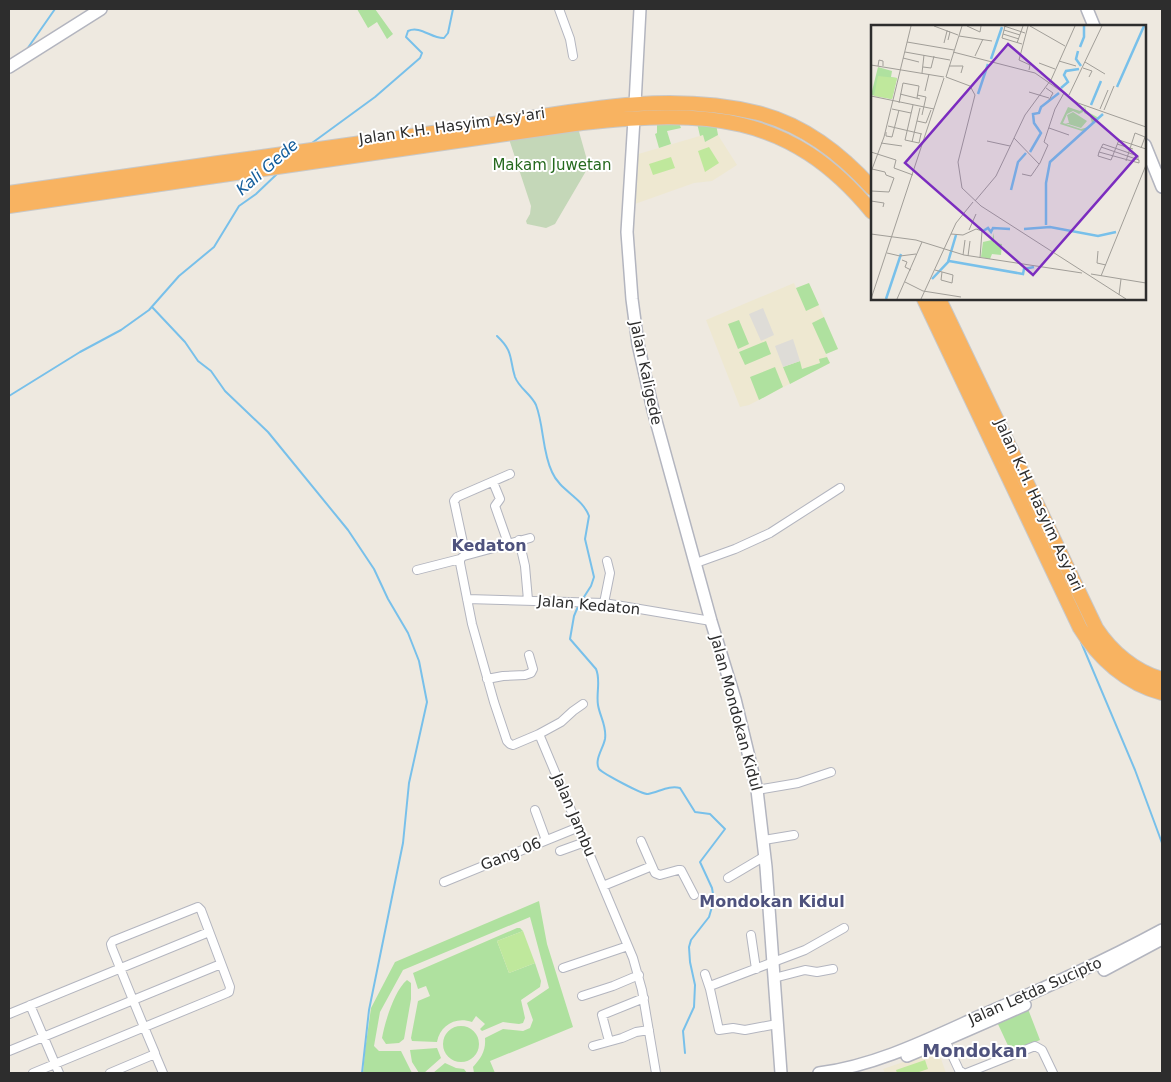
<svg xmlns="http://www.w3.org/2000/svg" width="1171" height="1082" font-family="'DejaVu Sans',sans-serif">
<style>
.education{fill:#eee8d1}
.green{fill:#afe19f}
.cemetery{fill:#c4d7b8}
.pitch{fill:#bfe89c}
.plaza{fill:#dedcd7}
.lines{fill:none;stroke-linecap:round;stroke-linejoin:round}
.stream{stroke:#78c0ea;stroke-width:2}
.street-casing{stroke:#b3b5bf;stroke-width:10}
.secondary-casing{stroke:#b3b5bf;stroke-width:14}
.highway-casing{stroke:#c8c8c8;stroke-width:16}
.street{stroke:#fff;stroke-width:8}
.secondary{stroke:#fff;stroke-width:11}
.highway{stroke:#f8b361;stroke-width:14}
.labels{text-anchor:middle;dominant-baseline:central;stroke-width:4;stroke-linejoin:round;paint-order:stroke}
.street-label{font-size:15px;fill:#2d2d2d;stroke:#fff}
.park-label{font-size:15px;fill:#25691e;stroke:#fff}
.water-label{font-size:16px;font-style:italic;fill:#135d9b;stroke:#fff}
.neighbourhood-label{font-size:16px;font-weight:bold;fill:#4e527d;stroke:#fff}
.quarter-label{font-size:18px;font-weight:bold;fill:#4e527d;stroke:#fff}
.inset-river{fill:none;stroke:#78c0ea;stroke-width:2.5}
.inset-road{fill:none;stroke:#a19e98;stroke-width:1}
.view{fill:#7b2cbf;fill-opacity:0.15;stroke:#7b2cbf;stroke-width:2.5}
.inset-edge{fill:none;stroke:#2d2d2d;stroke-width:2.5}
</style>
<rect width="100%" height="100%" fill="#eee9e0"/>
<path class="education" d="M 703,135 L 705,142 L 718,135 L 737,165 L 712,181 L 694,183 L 632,205 L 635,155 Z
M 794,283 L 796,288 L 809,283 L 838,349 L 826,354 L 830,363 L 749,405 L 740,407 L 706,320 Z
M 938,1050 L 946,1073 L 885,1073 L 883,1069 Z"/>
<path class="green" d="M 357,9 L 375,9 L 393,34 L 387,39 L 377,22 L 368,28 Z
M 657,123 L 679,123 L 681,128 L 667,131 L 671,144 L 659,148 L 655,134 L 657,133 Z
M 697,123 L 716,124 L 718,135 L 705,142 L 703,135 L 700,136 Z
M 809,283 L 819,305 L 806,311 L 796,288 Z
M 824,317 L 838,349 L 826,354 L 812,323 Z
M 739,320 L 749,344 L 738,349 L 728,324 Z
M 766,341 L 771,354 L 745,365 L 739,352 Z
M 827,357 L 830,363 L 790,384 L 783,367 L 800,361 L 802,369 L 820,363 L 819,359 Z
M 775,367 L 783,387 L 759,400 L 750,377 Z
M 539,901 L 547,944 L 573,1027 L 490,1061 L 495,1073 L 474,1073 L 473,1067 C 481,1058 486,1051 485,1038 L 503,1029 L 523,1031 L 530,1028 L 533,1020 L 527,1003 L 549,988 L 530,917 L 403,970 L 380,1012 L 374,1046 L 379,1051 L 401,1051 L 412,1073 L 363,1073 L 365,1051 L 371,1008 L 395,962 Z
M 517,928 L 520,928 L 523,931 L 497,941 L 509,973 L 535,963 L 541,981 L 540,987 L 521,1000 L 525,1018 L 523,1023 L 519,1024 L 503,1022 L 482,1031 L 480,1029 L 485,1024 L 476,1016 L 472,1022 C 456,1016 440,1025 437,1042 L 412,1041 L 411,1038 L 418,1001 L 430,996 L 426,986 L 418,989 L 413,973 Z
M 407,980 L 411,983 L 411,999 L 404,1039 L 399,1043 L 386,1044 L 382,1038 C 385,1022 394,991 407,980 Z
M 1028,1009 L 1040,1040 L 1011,1052 L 997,1022 Z
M443 1044a18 18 0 1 1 36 0a18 18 0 1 1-36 0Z
M 437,1048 L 441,1058 L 424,1073 L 419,1073 L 412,1062 L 410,1050 Z
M 445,1063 L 456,1068 L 464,1069 L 467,1073 L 433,1073 Z"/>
<path class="cemetery" d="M 578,128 L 587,160 L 586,171 L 555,224 L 546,228 L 527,224 L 526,221 L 530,214 L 531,206 L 509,139 Z"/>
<path class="pitch" d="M 709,147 L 719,163 L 705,172 L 698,151 Z
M 671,157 L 675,168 L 653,175 L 649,164 Z
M 523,931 L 535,963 L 509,973 L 497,941 Z
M 925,1060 L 928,1069 L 916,1073 L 897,1073 L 896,1070 Z"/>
<path class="plaza" d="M 763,308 L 774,335 L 761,341 L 749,314 Z
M 793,339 L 800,361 L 783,367 L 775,346 Z"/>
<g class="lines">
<path class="stream" d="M 25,52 L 55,9
M 312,143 L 375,97 L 420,58 L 422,53 L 406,37 L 408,31 C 420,25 432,39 444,38 L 448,33 L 453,9
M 152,307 L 185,342 L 198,361 L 211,371 L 225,391 L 268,432 L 348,530 L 374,569 L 388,599 L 408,633 L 419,661 L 427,702 L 409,783 L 403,843 L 369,1010 L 362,1073
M 497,336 C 514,352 509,358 515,377 C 519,388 531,394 536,405 C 544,426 542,451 552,472 C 560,491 582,497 589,516 L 585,539 L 594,577 L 591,586 L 582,600
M 9,396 L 80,352 L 121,330 L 149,310 L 179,276 L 214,247 L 239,206 L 256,194 L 278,173
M 579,604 L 574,616 L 570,639 L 596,669 C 601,680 596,693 598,705 C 600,717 607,726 605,739 C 603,749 594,760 599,769 C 604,774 643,795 648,794 C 659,792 669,785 680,788 L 695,812 L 710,814 L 725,829 L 700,862 L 712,888 L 714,900 L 709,917 L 691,940 L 689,947 L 690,962 L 695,985 L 694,1007 L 683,1031 L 685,1053
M 1081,642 L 1135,770 L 1162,843"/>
<defs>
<path id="street" d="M 559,9 L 570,39 L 573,56
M 510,474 L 457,497 L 454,501 L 465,552 L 465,555 L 460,559 L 460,563 L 472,624 L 494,702 L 507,741 L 510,744 L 513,745 L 539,734 L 633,958 L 642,990 L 656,1073
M 493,482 L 500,499 L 495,506 L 508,543
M 519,540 L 525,566 L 528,600
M 464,556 L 530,538
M 696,563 L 735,549 L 770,533 L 840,488
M 417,570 L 460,559
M 467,599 L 604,603 L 711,621
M 604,603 L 610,573 L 607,561
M 487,679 L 503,676 L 525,675 L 531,673 L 533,669 L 529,655
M 539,734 L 561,722 L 573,711 L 583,704
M 757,790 L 798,783 L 831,772
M 535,810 L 546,840
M 764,840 L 794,835
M 641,841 L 655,873 L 660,875 L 678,870 L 681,870 L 694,895
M 560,851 L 585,842
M 728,878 L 765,856
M 444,882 L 579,827
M 603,886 L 652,866
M 751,935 L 756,969
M 563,968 L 628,946
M 705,974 L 710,989 L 719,1030 L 733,1028 L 745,1030 L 777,1024
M 774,978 L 805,970 L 817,972 L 833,969
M 710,986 L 805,950 L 844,928
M 582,996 L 613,986 L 639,975
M 30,1005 L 59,1073
M 9,1014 L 209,932
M 945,1040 L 959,1070 L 963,1073
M 609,1041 L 602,1015 L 644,998
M 593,1046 L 622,1038 L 636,1032 L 649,1030
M 9,1051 L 221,964
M 33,1073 L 227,993 L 229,992 L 230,987 L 201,910 L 198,907 L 113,941 L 111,944 L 112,948 C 126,983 140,1018 155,1053 L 155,1054 L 163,1073
M 110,1073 L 155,1054
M 967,1073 L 1035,1046 L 1042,1050 L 1053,1073"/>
<path id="secondary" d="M 1087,9 L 1094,26
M 9,67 L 101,9
M 635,104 L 640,9
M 634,119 L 627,232 L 632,299 L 638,344 L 653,410 L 711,621 L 735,699 L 757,790 L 766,867 L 781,1073
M 1145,145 L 1162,187
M 1104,970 L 1162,939
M 907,1056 L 945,1040 L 1025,1005
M 819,1073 C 875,1066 929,1039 980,1016 C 1042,989 1103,962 1162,930"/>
<path id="highway" d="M 9,193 C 157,172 306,150 454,130 C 554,116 657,88 758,113 C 804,125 840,153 872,188
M 9,206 L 582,123 C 703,110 789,111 872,212
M 924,299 L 1080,628 C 1098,658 1127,684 1162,693
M 939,299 L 1096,628 C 1111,651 1135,672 1162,679"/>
</defs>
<use href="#street" class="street-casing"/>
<use href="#secondary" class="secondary-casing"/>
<use href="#highway" class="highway-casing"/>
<use href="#street" class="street"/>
<use href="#secondary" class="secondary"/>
<use href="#highway" class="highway"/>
</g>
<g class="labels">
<g class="street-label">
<text transform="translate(452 126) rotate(-8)">Jalan K.H. Hasyim Asy'ari</text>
<text transform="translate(646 373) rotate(78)">Jalan Kaligede</text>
<text transform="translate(1039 505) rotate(65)">Jalan K.H. Hasyim Asy'ari</text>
<text transform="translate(589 605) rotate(5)">Jalan Kedaton</text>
<text transform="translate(736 713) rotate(75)">Jalan Mondokan Kidul</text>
<text transform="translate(574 815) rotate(67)">Jalan Jambu</text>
<text transform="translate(511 854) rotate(-22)">Gang 06</text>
<text transform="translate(1035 991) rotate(-24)">Jalan Letda Sucipto</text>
</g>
<g class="park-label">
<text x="552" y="165">Makam Juwetan</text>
</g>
<g class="water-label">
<text transform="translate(267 167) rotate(-41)">Kali Gede</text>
</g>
<g class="neighbourhood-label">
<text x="489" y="545">Kedaton</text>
<text x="772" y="901">Mondokan Kidul</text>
</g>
<g class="quarter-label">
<text x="975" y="1050">Mondokan</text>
</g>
</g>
<g transform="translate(871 25)">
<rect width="275" height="275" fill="#eee9e0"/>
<path d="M 7,42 L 21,46 L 20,52 L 26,53 L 21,74 L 0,70 ZM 214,81 L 212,87 L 208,89 L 202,86 L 196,89 L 192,98 L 210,104 L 217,102 L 221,98 L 219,91 L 213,88 L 215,81 L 215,86 L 228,93 L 218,103 L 211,106 L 189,99 L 197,82 L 209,86 ZM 202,87 L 216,96 L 210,103 L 194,98 L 198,98 L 196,90 ZM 123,208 L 123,218 L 131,219 L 130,230 L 121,229 L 119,234 L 110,232 L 112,217 L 121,215 Z" fill="#afe19f"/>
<path d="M 7,51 L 26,53 L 21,74 L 3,71 Z" fill="#bfe89c"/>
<path class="inset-river" d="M 209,22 L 213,12 L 213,1M 207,26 L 205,34 L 210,41M 120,34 L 131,2M 246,62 L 273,1M 190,63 L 197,57 L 193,50 L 195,46 L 208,44M 107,69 L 117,39M 220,80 L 230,56M 159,127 L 170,108 L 163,98 L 162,89 L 168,88 L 170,82 L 188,68M 140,165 L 147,137 L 155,128M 175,200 L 175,158 L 179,137 L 232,89M 107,202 L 112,206 L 117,203 L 120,207 L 122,203 L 139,204M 153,204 L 179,202 L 227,211 L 245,207M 78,236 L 152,249 L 153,244 L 163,242M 61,254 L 77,237 L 85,210M 15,274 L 30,229"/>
<path class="inset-road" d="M 63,1 L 87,10M 91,1 L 75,52 L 99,61 L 104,70 L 87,137 L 91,163 L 110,181 L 255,274M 96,1 L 109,7 L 110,1M 133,1 L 154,8M 134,1 L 131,13 L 151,19M 157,1 L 148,35 L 159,40 L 158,45M 159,1 L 194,21M 133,5 L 149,10M 132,9 L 148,14M 88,11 L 121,16M 36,17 L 83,25M 73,18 L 76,6 L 79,7 L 77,15M 146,18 L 152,1M 34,27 L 79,35M 82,27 L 164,48 L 207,78 L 275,102M 104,31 L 112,14M 32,33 L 48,37M 188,36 L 205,41M 214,37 L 234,49M 168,38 L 184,44M 0,40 L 73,52M 7,41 L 8,35 L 12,36 L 12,41M 78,41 L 92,41 L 90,48M 52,42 L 60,43 L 63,31M 212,43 L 221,46 L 218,52M 51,48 L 53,30M 180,55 L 204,1M 175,63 L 182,68 L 178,75M 54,66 L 58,49M 158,67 L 178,73M 29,69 L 49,74M 46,70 L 55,72 L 51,90M 198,70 L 231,1M 0,71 L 63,84M 28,78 L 32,58 L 48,61 L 46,73M 42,80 L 34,115 L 48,118 L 50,109M 21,84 L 40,88M 229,84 L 237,65M 233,85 L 243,61M 46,96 L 55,98 L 60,85M 17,101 L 51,109M 178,103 L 198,110M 15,107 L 15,111 L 21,112 L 28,85M 143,113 L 168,139M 116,116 L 139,121M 41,117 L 49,83M 10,118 L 31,121M 246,119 L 262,124M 230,122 L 268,135 L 268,138M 0,127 L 25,135 L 23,143 L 42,150M 228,127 L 227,131 L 240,135 L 248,115 L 275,124M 228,127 L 232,119 L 267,131 L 267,135M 228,127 L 268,138M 255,136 L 264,108 L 274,112 L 270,123M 0,147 L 13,112 L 40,1M 151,149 L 160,151 L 169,138 L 177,120 L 173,117 L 184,84 L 193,68M 0,166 L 18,167 L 23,153 L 15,150 L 14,147 L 1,144M 0,176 L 13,178 L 12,182M 104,176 L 125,151 L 154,90 L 179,56M 98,205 L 105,189M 0,209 L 45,215 L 93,230 L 211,248M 80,209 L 92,210 L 105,204 L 111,206 L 109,233M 227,226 L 226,238 L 235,240M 16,228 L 29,231 L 45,229M 92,230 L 94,215M 97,231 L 99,216M 31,235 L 36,237 L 34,242 L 40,245M 64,245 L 82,250 L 81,258 L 70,255 L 71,247M 220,249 L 275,258M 230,251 L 275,140M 34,257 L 52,266M 52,266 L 90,272M 248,270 L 250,254M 0,274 L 73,53M 26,274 L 51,217M 50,274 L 85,198 L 102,177"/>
<path class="view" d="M 137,19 L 266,131 L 162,250 L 34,138 Z"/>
<rect width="275" height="275" class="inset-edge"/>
</g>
<rect width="1171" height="1082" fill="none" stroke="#2d2d2d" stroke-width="20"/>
</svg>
